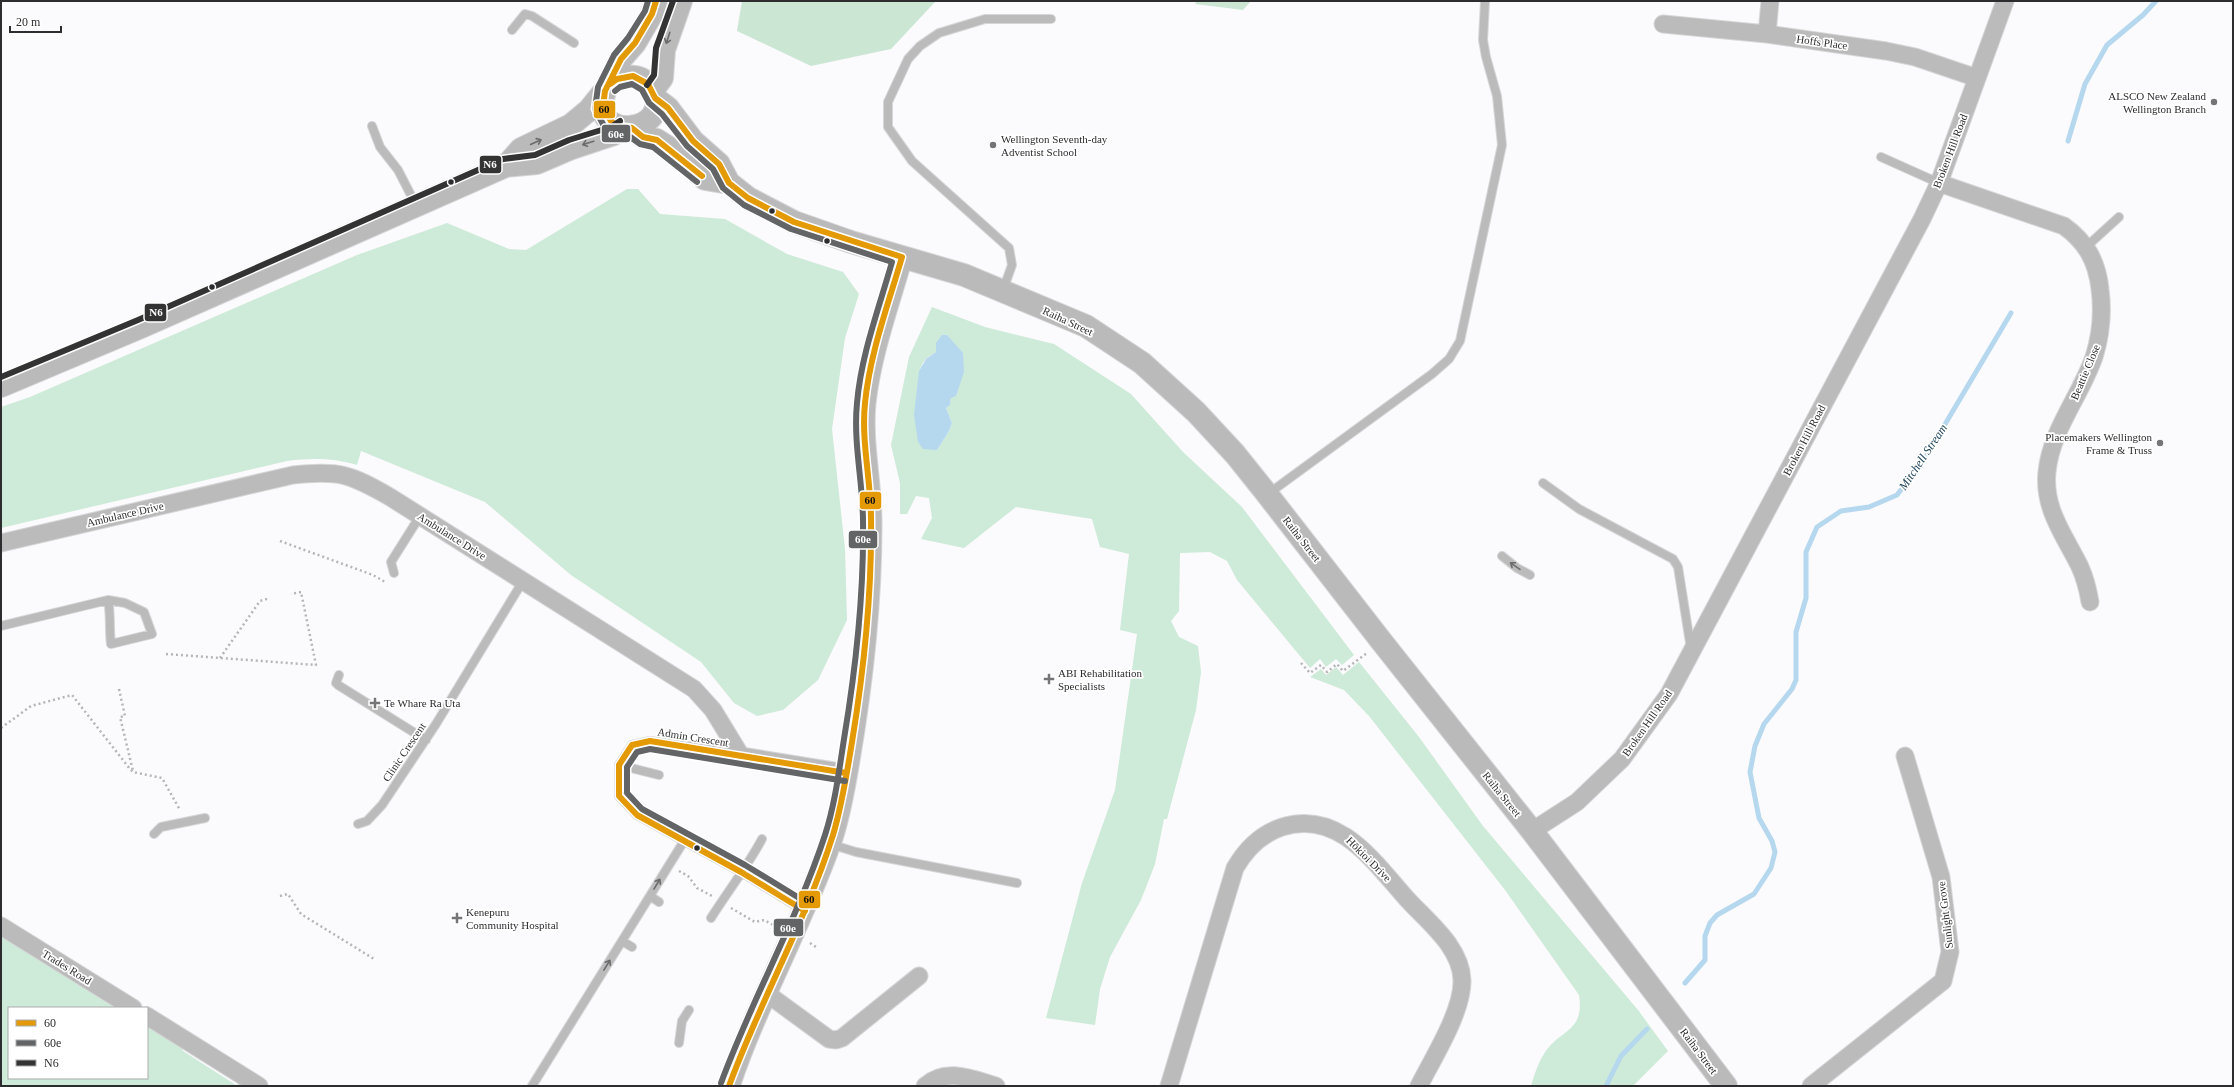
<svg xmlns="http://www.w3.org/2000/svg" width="2234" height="1087" font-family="'Times New Roman',serif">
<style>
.green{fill:#ceead8;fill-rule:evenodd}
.forest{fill:#cce6d4}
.water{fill:#b5d8ef}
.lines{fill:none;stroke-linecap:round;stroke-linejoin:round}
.stream{stroke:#b5d8ef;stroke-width:5}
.service-casing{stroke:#d6d5d7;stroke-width:10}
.minor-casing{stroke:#d6d5d7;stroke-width:19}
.tertiary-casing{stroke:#d6d5d7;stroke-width:23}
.secondary-casing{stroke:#d6d5d7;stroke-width:24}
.path{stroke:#b6b5b6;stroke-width:2.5;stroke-dasharray:2 3;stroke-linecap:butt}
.service{stroke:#bbb;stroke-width:8}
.minor{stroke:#bbb;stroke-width:17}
.tertiary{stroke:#bbb;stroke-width:21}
.secondary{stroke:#bbbabb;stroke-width:22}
.bus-1-casing{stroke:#fff;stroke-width:9}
.bus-2-casing{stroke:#fff;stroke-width:9}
.bus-3-casing{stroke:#fff;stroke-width:9}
.bus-1{stroke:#e39a05;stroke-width:6}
.bus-2{stroke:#636466;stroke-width:6}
.bus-3{stroke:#333;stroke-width:6}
.oneway{stroke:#6d6c6d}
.poi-dot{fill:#757476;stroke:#fff;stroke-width:1.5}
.bus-dot{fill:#2d2c2e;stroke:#fff;stroke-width:1.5}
.labels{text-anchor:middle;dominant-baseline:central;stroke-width:3.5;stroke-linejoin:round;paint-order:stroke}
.street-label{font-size:11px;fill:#2d2c2e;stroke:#fff}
.poi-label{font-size:11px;fill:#2d2c2e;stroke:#fff;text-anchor:start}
.water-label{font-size:12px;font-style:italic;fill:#163f56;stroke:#fff}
.line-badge{stroke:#fff;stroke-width:1.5}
.badge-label{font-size:11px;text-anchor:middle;font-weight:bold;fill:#fff}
.pale-badge-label{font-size:11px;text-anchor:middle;font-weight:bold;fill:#111}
</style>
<rect width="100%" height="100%" fill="#fbfafc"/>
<path class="green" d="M 627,189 L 638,189 L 660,214 L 725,219 L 787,254 L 843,272 L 859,294 L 845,338 L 832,429 L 845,549 L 847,620 L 818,680 L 783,710 L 757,716 L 734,703 L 701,662 L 571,575 L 485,502 L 361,451 L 357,465 C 333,458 312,458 287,461 L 1,528 L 1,407 L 30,397 L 357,255 L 447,223 L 509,249 L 526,250 Z
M 932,307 L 985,327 L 1054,344 L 1131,394 L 1183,452 L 1242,507 L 1354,655 L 1342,665 L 1336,659 L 1326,667 L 1320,659 L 1310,668 L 1237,580 L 1227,561 L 1210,552 L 1180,553 L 1179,611 L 1171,621 L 1179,637 L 1198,646 L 1201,672 L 1196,710 L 1167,819 L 1164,819 L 1155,864 L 1141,900 L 1110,957 L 1100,989 L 1095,1025 L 1046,1018 L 1082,883 L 1115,790 L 1137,634 L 1120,630 L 1129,554 L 1100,547 L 1092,519 L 1016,507 L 964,548 L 921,539 L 932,518 L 929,498 L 916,496 L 907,514 L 900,514 L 900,483 L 891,445 L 909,357 ZM 936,343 L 951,398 L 950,405 L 946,408 L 952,423 L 949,431 L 937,450 C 930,427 907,378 926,359 C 929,356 933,354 936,352 Z
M 1359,662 L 1419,737 L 1483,826 L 1638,1010 L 1668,1051 L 1633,1086 L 1531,1086 C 1534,1076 1538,1063 1544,1054 C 1559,1029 1585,1033 1579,995 L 1505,890 L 1369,716 L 1344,690 L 1310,677 L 1321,669 L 1326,675 L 1336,667 L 1343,675 Z
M 1,931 L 125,1008 L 9,1008 L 9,1078 L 147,1078 L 147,1022 L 181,1043 L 183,1051 L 236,1085 L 242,1082 L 249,1086 L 1,1086 Z"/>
<path class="forest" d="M 742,1 L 936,1 L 891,49 L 811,66 L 737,31 Z
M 1197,1 L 1251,1 L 1243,10 L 1195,4 Z"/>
<path class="water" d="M 942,335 L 947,335 L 963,353 L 964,372 L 956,396 L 951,398 L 950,405 L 946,408 L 952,423 L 949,431 L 937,450 L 923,449 L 918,442 L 914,415 L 919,371 L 926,359 L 936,352 L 936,343 Z"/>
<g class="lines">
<path class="stream" d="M 2068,141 L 2085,84 L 2107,45 L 2143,15 L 2156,1
M 1685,983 L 1705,960 L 1705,936 L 1710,923 L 1717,915 L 1754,894 L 1771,868 L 1775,852 L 1772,841 L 1759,818 L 1750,772 L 1755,746 L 1764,724 L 1792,689 L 1796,680 L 1796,632 L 1806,598 L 1806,552 L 1817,527 L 1841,511 L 1869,507 L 1897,495 L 1925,458 L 2011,313
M 1606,1086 L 1621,1056 L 1647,1029"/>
<defs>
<path id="service" d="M 512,30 L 525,14 L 532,16 L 574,43
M 372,126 L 380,147 L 398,170 L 416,205
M 1881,157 L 1939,183
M 2086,247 L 2119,217
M 1003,290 L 1012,265 L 1009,248 L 912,161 L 888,127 L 888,102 L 908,59 L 920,46 L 939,33 L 985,19 L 1051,19
M 1543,483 L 1579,509 L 1673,559 L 1678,567 L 1691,649
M 1268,494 L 1432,374 L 1449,359 L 1460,341 L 1502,145 L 1497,96 L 1486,57 L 1483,40 L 1485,1
M 1502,556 L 1517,568 L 1530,575
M 394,573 L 391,562 L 420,516
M 1,626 L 108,600 L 125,603 L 144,612 L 152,634 L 111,644 C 109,629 111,615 108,600
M 339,675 L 336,683 L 338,685 L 426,740
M 741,756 L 704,748 L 650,741 L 632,745 L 619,765 L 619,796 L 637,815 L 741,872 L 803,910
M 619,765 L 659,775
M 358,824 L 367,821 L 382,805 L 436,724 L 523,581
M 154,834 L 161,827 L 205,818
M 830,844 L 856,852 L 1017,883
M 650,896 L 659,902
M 711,918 C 728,891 747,867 762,839
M 622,941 L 632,947
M 679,1043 L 682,1021 L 689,1010
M 532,1086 L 684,841"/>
<path id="minor" d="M 1663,24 L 1767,34 L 1886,51 L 1915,57 L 1977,78
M 1767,34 L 1770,1
M 1939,183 L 2064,226 C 2086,242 2097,261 2100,289 C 2103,312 2101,335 2094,357 C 2080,397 2051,430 2047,472 C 2043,509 2065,536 2080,567 C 2085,578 2088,590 2090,602
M 1,543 L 293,475 C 339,470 350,474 390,497 L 694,689 L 713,710 L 741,756 L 846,773
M 1532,831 L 1577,802 L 1622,759 L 1669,694 L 1922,219 L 1939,183 L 2005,1
M 1,926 L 133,1008
M 766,993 L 829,1039 L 836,1040 L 842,1038 L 919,976
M 147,1016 L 259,1086
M 925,1086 C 946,1067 972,1079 996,1086
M 1169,1086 L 1235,868 C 1246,849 1261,834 1282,827 C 1339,809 1374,862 1407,899 C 1428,922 1461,947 1462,980 C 1463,1011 1433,1058 1419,1086
M 1811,1086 L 1943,981 L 1950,952 L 1941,877 L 1905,756"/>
<path id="tertiary" d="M 729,1086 C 757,1003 801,926 830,844 C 838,822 843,795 847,772 C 861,692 871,609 871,528 C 872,486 861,444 865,403 C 871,351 888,307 902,257"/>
<path id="secondary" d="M 653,90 L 662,78 L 664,50 L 681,1
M 605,91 C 587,146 677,132 652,89 C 642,73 624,74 610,84
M 655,98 L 668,108 L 693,141 L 719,164 L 729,183 L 748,198 L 794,222 L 851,242 L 964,275 L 1086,326 L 1142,363 L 1196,412 L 1235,454 L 1267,494 L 1382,642 L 1532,831 L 1726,1086
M 632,128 L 643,137 L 657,140 L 671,149 L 705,179 L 729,183
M 506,166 L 521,149 L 571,125 L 589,110 L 610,84 L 621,59 L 635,43 L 652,14 L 656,1
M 1,386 L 141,327 L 506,166 L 537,163 L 572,148 L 614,134 L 624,128"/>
</defs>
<use href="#service" class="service-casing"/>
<use href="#minor" class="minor-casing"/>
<use href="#tertiary" class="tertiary-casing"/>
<use href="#secondary" class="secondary-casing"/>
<path class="path" d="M 280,541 L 373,575 L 385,582
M 166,654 L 316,665 L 301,592 L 291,594
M 220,658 L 260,601 L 270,598
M 1301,663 L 1310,673 L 1321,665 L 1327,672 L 1337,664 L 1343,671 L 1367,653
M 119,689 L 125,716 L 120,717 L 133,771
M 1,728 L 31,706 L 72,695 L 130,769 L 133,772 L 162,778 L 180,810
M 679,871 L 688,876 L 697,888 L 712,896
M 280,896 L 288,894 L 301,914 L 374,959
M 731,908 L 755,922 L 764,920 L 777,927
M 810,943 L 816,947"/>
<use href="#service" class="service"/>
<use href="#minor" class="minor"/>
<use href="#tertiary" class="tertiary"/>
<use href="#secondary" class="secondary"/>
<defs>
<path id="bus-1" d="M 656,1 L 652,14 L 635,43 L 621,59 L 605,91 L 603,107 L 611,121 L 617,126 L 632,128 L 643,137 L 657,140 L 702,176
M 610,84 L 617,79 L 633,76 L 648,84 L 655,98 L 668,108 L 693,141 L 719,164 L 729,183 L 748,198 L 794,222 L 902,257 C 888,305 870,353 865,403 C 861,442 871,480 871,519 C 872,594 864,669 852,742 C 847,773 842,805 833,835 C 806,921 760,1001 729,1086
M 805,911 L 741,872 L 637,815 L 619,796 L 619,765 L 632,745 L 650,741 L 846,773"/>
<path id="bus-2" d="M 648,1 L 645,11 L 628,38 L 614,55 L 598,87 L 595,109 L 604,126 L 612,133 L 629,136 L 640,144 L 653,147 L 697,182
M 615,91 L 620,87 L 632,84 L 642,90 L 649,103 L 662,114 L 687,146 L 713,169 L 723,188 L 744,205 L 791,229 L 892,262 C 879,308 861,355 857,403 C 853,443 863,482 863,522 C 864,595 856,667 844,739 C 839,771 835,804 825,835 C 797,920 752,999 721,1083
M 809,904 L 745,865 L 642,809 L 627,793 L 627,767 L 637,752 L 650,749 L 845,781"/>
<path id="bus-3" d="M 647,85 L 654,75 L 656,48 L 673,1
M 1,377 L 138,320 L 503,159 L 535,155 L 569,140 L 611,127 L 620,121"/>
</defs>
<use href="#bus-1" class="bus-1-casing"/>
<use href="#bus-2" class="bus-2-casing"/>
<use href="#bus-3" class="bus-3-casing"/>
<use href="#bus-1" class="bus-1"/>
<use href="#bus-2" class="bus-2"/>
<use href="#bus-3" class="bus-3"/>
</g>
<defs><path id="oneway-shaft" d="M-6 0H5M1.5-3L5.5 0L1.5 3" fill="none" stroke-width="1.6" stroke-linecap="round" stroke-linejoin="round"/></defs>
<g class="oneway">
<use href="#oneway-shaft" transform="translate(668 38) rotate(108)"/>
<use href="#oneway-shaft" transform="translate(536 142) rotate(-24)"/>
<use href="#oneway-shaft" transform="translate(588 143) rotate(162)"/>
<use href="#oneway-shaft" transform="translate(1515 566) rotate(-145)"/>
<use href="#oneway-shaft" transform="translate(657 884) rotate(-59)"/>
<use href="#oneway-shaft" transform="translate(607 965) rotate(-58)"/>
</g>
<g class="poi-dot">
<circle cx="2214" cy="102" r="4"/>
<circle cx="993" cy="145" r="4"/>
<circle cx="2160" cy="443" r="4"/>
<path d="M1047 673h4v4h4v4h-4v4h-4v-4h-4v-4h4z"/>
<path d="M373 697h4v4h4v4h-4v4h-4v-4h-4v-4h4z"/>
<path d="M455 912h4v4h4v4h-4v4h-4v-4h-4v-4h4z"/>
</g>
<g class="bus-dot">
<circle cx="451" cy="182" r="3.5"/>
<circle cx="772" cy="211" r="3.5"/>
<circle cx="827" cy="241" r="3.5"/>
<circle cx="212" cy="287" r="3.5"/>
<circle cx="697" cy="848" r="3.5"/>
</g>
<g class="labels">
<g class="street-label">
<text transform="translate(1822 42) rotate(8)">Hoffs Place</text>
<text transform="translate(1950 151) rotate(-69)">Broken Hill Road</text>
<text transform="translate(1068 321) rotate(25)">Raiha Street</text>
<text transform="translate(2085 372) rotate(-67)">Beattie Close</text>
<text transform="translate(1804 440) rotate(-62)">Broken Hill Road</text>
<text transform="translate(125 514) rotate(-13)">Ambulance Drive</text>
<text transform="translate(452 536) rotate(32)">Ambulance Drive</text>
<text transform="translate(1302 539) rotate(52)">Raiha Street</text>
<text transform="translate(1647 723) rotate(-55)">Broken Hill Road</text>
<text transform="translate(693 737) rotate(9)">Admin Crescent</text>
<text transform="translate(404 752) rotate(-56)">Clinic Crescent</text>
<text transform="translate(1502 794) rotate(51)">Raiha Street</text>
<text transform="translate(1369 859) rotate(45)">Hōkioi Drive</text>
<text transform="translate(1945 915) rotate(-97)">Sunlight Grove</text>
<text transform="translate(67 967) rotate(32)">Trades Road</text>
<text transform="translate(1699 1051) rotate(53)">Raiha Street</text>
</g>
<g class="poi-label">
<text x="2206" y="96" text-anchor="end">ALSCO New Zealand<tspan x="2206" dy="13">Wellington Branch</tspan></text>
<text x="1001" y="139">Wellington Seventh-day<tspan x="1001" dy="13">Adventist School</tspan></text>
<text x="2152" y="437" text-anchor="end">Placemakers Wellington<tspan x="2152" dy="13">Frame &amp; Truss</tspan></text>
<text x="1058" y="673">ABI Rehabilitation<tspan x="1058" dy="13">Specialists</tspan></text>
<text x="384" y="703">Te Whare Ra Uta</text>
<text x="466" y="912">Kenepuru<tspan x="466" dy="13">Community Hospital</tspan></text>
</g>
<g class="water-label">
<text transform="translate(1923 457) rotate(-56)">Mitchell Stream</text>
</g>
</g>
<g class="line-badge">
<rect x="593" y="100" width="23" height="19" rx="4" fill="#e39a05"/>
<rect x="601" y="124" width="30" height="19" rx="4" fill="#636466"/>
<rect x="479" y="155" width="23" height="19" rx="4" fill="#333"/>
<rect x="144" y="303" width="23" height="19" rx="4" fill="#333"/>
<rect x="859" y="491" width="23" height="19" rx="4" fill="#e39a05"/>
<rect x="848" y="530" width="30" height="19" rx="4" fill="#636466"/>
<rect x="798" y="890" width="23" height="19" rx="4" fill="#e39a05"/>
<rect x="773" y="918" width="31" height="19" rx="4" fill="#636466"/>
</g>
<g class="badge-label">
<text x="616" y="138">60e</text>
<text x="490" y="168">N6</text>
<text x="156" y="316">N6</text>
<text x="863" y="543">60e</text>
<text x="788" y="932">60e</text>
</g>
<g class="pale-badge-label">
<text x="604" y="113">60</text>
<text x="870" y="504">60</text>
<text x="809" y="903">60</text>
</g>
<rect width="2234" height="1087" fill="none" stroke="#2d2c2e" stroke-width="4"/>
<rect x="8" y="1007" width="140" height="72" fill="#ffffff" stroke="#ababab"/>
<rect x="16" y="1020" width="20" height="6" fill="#e39a05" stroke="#ababab"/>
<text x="44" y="1027" font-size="12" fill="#2d2c2e">60</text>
<rect x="16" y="1040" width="20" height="6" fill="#636466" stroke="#ababab"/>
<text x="44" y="1047" font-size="12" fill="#2d2c2e">60e</text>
<rect x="16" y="1060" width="20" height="6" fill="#333333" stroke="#ababab"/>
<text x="44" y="1067" font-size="12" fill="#2d2c2e">N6</text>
<path d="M10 26v6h51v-6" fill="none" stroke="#2d2c2e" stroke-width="2"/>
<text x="16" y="26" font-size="12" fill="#2d2c2e" stroke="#ffffff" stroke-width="3" paint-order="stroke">20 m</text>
</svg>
